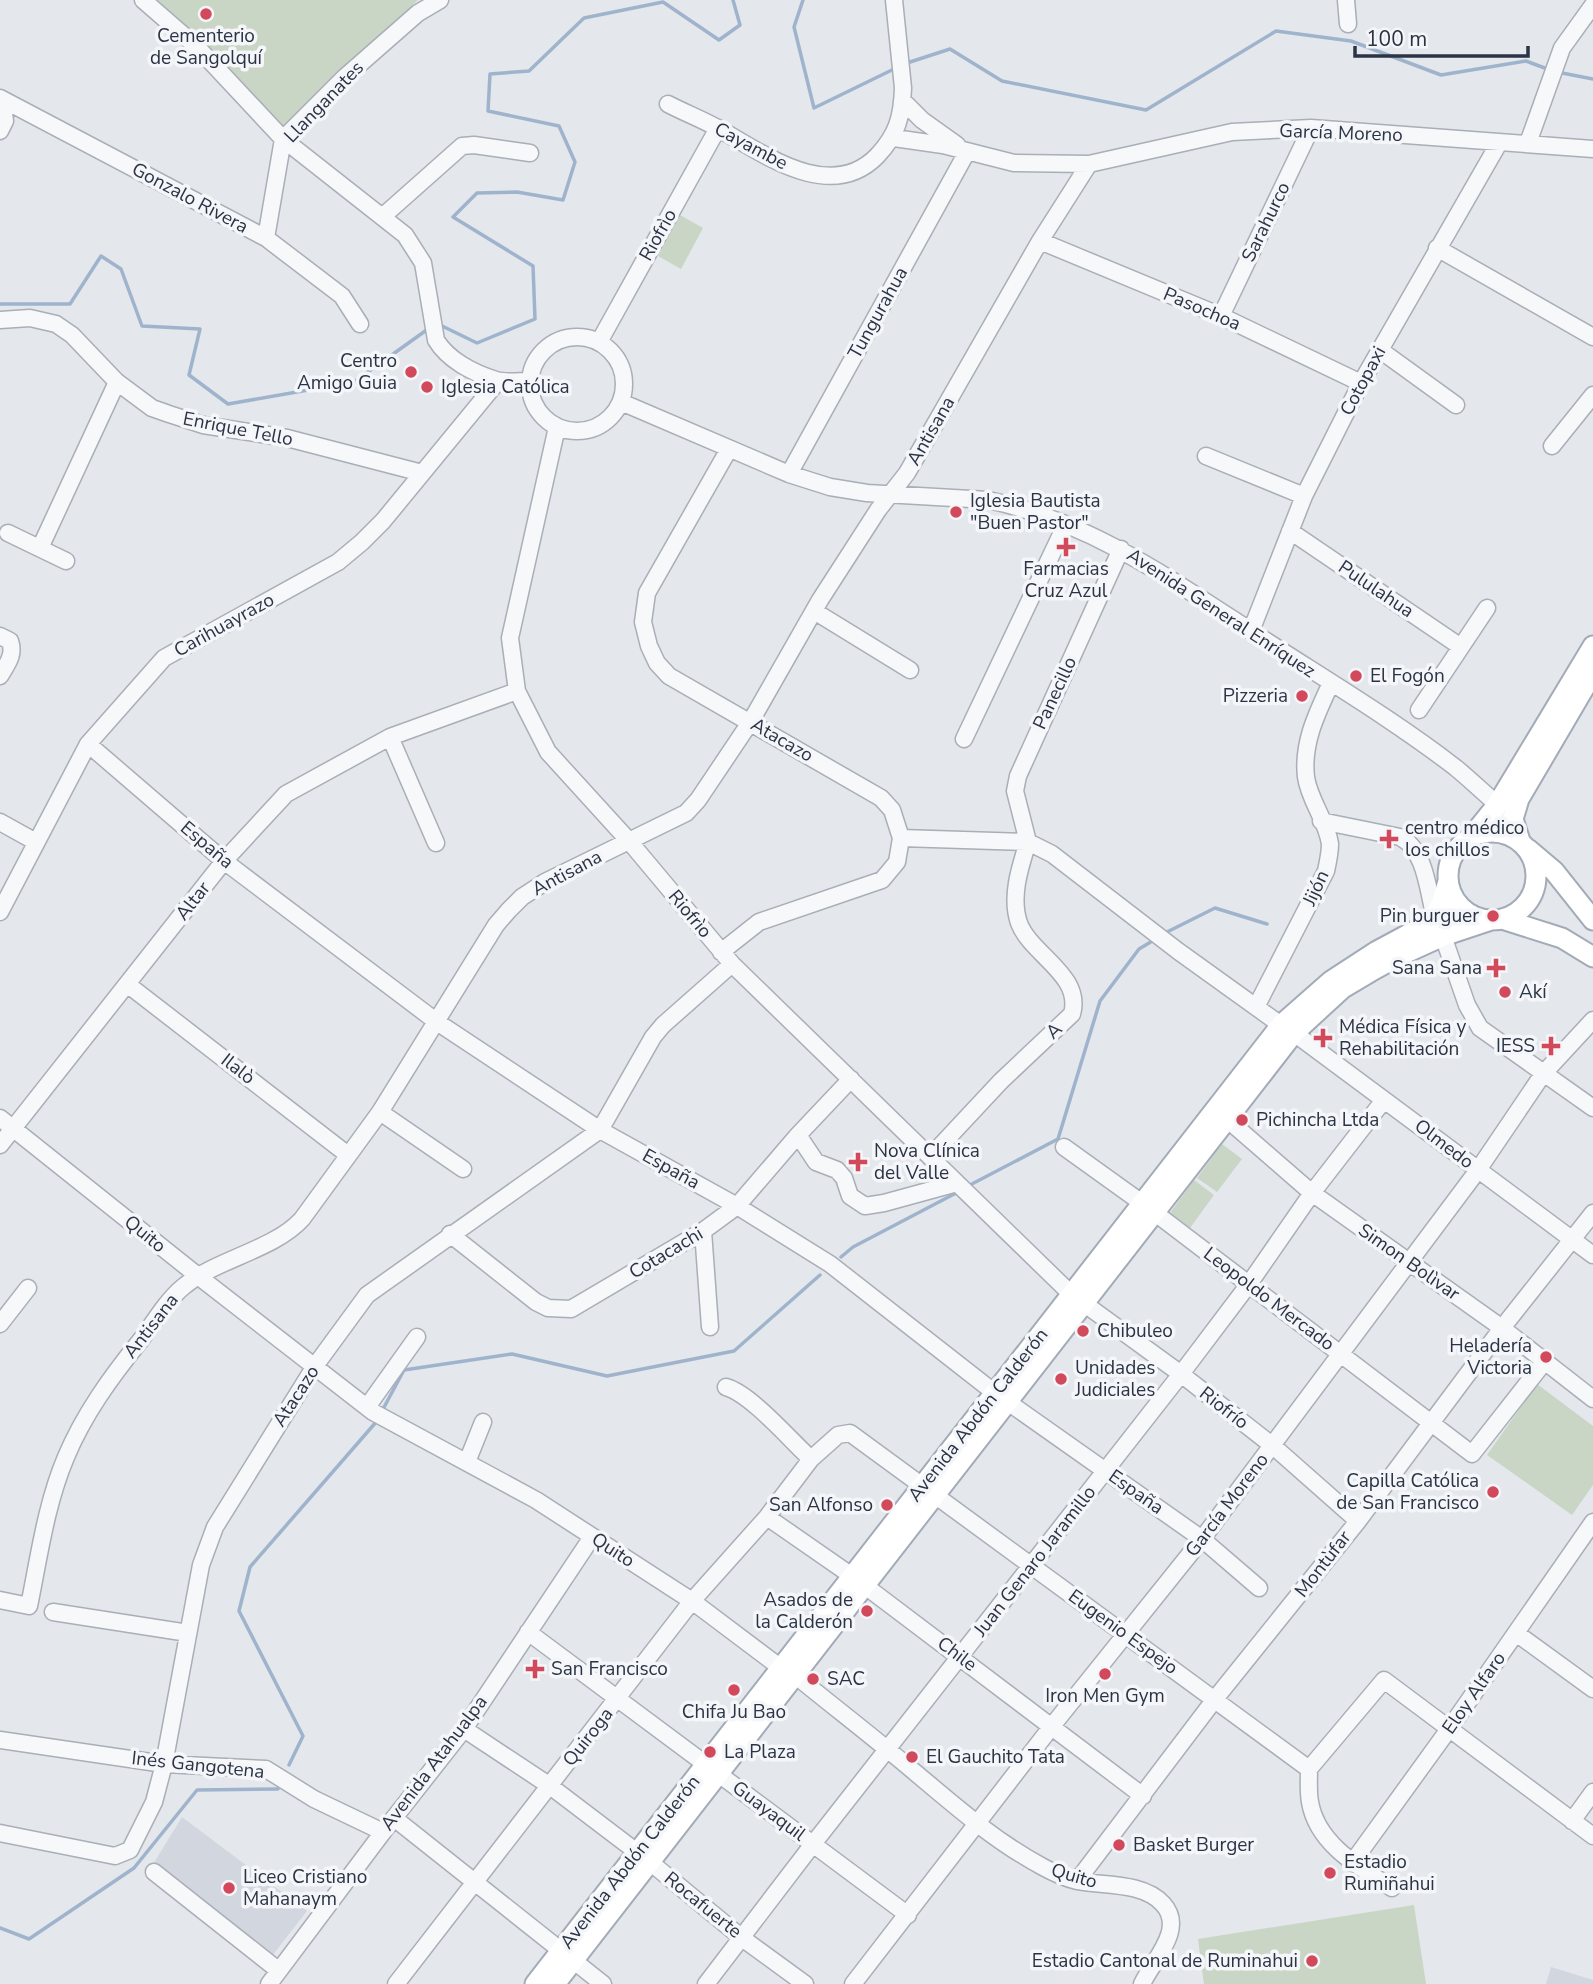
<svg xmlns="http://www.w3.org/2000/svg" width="1593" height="1984" font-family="'Nunito Sans',sans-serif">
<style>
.built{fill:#d2d6de}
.green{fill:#c9d6c5}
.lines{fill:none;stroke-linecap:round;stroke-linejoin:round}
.stream{stroke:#9fb4cc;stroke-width:3.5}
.minor-casing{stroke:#a9aeb7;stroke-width:19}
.major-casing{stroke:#a3abb8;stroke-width:23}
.minor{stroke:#f7f8fa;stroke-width:16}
.major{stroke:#fff;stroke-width:19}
.poi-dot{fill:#d1495b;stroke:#f4f6f9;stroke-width:2.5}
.labels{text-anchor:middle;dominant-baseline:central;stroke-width:7;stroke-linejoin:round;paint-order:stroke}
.poi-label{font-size:19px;fill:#2b3445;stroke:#f4f6f9;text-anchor:start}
.street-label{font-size:19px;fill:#2b3445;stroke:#f4f6f9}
</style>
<rect width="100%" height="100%" fill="#e4e7ec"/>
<path class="built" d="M 182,1817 L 307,1911 L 272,1956 L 152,1866 Z
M 1551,1967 L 1593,1980 L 1593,1984 L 1546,1984 Z"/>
<path class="green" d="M 157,0 L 418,0 L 283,128 L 215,53 Z
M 680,215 L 703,228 L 681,269 L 658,256 Z
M 1222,1144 L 1242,1159 L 1217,1192 L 1197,1178 Z
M 1194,1180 L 1214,1195 L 1190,1228 L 1170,1213 Z
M 1537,1384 L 1593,1426 L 1593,1485 L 1572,1515 L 1487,1455 Z
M 1414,1905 L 1426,1984 L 1204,1984 L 1198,1939 Z"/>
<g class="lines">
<path class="stream" d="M 803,0 L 794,27 L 814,108 L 896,68
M 907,63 L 950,49 L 1002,81 L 1146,110 L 1276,31 L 1351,41 L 1441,75 L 1526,61 L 1550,70
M 1557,72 L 1593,79
M 0,304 L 70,304 L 101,256 L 121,269 L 142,326 L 200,329 L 189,375 L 228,404 L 354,382 L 428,329
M 438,324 L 477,343 L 535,319 L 533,266 L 453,217 L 477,193 L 517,192 L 563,200 L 575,162 L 559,126 L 488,111 L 490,74 L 529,71 L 584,18 L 663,2 L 719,40 L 740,25 L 733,0
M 1163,934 L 1215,908 L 1267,924
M 968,1186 L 1058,1139 L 1100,1001 L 1139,949 L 1154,940
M 841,1257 L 853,1247 L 958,1192
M 382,1411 L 404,1370 L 512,1354 L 607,1376 L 734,1351 L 820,1275
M 289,1765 L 303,1736 L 239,1611 L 250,1567 L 377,1421
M 0,1928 L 29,1939 L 134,1868 L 197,1790 L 278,1789"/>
<defs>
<path id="minor" d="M 143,0 L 197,47 L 283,139 L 405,235 L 423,263 L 436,340 C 448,360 473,373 496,380 C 506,383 519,381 530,381
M 1346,0 L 1348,24
M 0,98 L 266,238 L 342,296 L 360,324
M 902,100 L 922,120 L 957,145
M 668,104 C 685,113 704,120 721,130 C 765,155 831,203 877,156 C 897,135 902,117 903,88 L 894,0
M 0,131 L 5,121 L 2,99
M 894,138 L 943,145 L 1014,163 L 1089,164 L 1232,132 L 1311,128 L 1593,149
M 1528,143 L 1562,48 L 1593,5
M 382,217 L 462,146 L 474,145 L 530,153
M 266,238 L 283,139 L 345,77 L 418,13 L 440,0
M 1040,241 L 1221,316 L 1361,383
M 1437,248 L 1593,337
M 1221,316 L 1311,128
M 0,320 L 30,318 L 56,324 L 72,335 L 117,382 L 152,408 L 169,414 L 203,425 L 287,438 L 422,473
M530 384a47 47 0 1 1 94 0a47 47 0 1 1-94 0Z
M 599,342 L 718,128
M 1380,350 L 1456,405
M 621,402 L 789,474 L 830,487 L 867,493 L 988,500 C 1089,521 1172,580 1257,635 C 1323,678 1394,720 1456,768 C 1473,782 1488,797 1504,810
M 557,427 L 510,638 L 517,691 L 548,752 L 629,841 L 732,964 L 1071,1294 L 1181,1374 L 1273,1446 L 1358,1521
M 1552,446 L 1593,395
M 1206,456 L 1304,496
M 789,474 L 967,152
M 1290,531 L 1461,647
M 8,533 L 66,561
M 40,548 L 117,382
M 814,611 L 910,670
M 1251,631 L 1304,496 L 1361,383 L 1499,143
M 0,636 L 10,641 C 15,655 7,664 0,676
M 1419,710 L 1487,608
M 390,737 L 436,843
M 964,739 L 1066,524
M 88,744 L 224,861 L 437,1022 L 600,1130 L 737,1206 L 830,1264 L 995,1393 L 1202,1539 L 1259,1588
M 1321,821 L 1400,837 C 1426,850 1428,892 1435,918
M 0,822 L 36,842
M 901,838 L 1028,842 L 1052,854 L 1178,951 L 1281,1025
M 1028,842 L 1015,791 L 1018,776 L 1121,549
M 0,912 L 88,744 L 164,658 L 338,562 L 362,542 L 383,521 L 498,381
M 1443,936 L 1467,1005 L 1480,1028 L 1593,1108
M 721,952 L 759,922 L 882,880 L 897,862 L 901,838 L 892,810 L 881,798 L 669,676 L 657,663 L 649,646 L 643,622 L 647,593 L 729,449
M 127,984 L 348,1155
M 1256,1007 L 1326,871 C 1328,862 1330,853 1330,844 C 1327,821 1309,800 1306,777 C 1302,743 1317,713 1331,683
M 1294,1033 L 1593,1255
M 380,1112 L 463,1169
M 0,1118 L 198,1276 L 373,1412 L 536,1500 L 692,1601 L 781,1668 L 796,1676 C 834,1707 873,1737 911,1769 C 953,1804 994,1841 1043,1867 C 1054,1873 1065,1878 1077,1881 C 1104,1886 1143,1882 1163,1904 C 1186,1929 1153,1960 1142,1984
M 1228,1120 L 1312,1193 L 1502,1328 L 1593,1399
M 798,1135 L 816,1162 L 837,1170 L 844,1178 L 850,1196 L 865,1206 L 884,1203 L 957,1183
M 0,1145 L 224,861 L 286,794 L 390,737 L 517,691
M 1064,1147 L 1142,1203 L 1472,1454 L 1545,1361
M 930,1157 L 1001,1081 L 1072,1014 C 1083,975 1031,955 1019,923 C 1010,897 1020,867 1028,842
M 703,1231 L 710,1327
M 450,1234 L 536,1302 L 548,1308 L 571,1309 L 703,1231 L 737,1206 L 798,1135 L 851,1079
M 0,1324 L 28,1288
M 726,1387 C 751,1394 791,1441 811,1459
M 367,1407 L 417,1337
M 467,1462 L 483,1422
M 767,1517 L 852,1576 L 1143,1796
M 0,1600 L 29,1606 C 39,1557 46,1504 66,1457 C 84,1414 111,1377 140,1341 C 153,1324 166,1301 183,1287 C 216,1259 274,1250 302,1219 L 380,1112 L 496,925 L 509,910 L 522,897 L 545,882 L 686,813 L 698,800 L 751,721 L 820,600 L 878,510 L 907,473 L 1040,241 L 1089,164
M 53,1612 L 188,1633
M 528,1632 L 908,1915
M 1516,1633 L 1593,1689
M 464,1729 L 550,1786 L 650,1862 L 742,1938 L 805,1984
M 0,1740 L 164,1764 L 266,1769 L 314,1799 L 383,1832
M 1309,1769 L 1384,1680 L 1593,1836
M 1309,1769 C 1309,1780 1308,1791 1310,1802 C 1317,1844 1359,1867 1392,1888
M 394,1818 L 603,1984
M 1572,1821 L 1593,1792
M 0,1833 L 115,1856 L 130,1850 L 154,1802 L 164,1764 L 201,1565 L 215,1527 L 315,1366 L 367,1295 L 600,1130 L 653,1037 L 663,1025 L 732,964
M 1352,1863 L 1449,1729 L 1593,1522
M 154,1872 L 278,1970
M 1077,1881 L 1215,1699 L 1358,1521 L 1502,1328 L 1593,1213
M 269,1984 L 383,1832 L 464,1729 L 592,1537
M 396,1984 L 692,1601 L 767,1517 L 811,1459 L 838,1435 L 850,1433 L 1309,1769
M 706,1984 L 813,1844 L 1181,1374 L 1249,1284 L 1312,1193 L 1384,1100
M 853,1984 L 1052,1726 L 1202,1539 L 1478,1170 L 1543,1074 L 1593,1020"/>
<path id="major" d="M1448 876a44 44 0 1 1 88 0a44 44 0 1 1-88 0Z
M 1472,836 L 1497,805 L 1593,646
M 1520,841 L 1513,819 L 1519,799 L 1593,673
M 1528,849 L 1554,871 L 1593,920
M 1502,919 L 1562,938 L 1593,957
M 535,1984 L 1281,1025 L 1331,981 L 1377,951 L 1431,922 L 1442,902 L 1448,881
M 555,1984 L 1294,1033 L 1343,988 L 1370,972 L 1399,956 L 1443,936 L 1491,920"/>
</defs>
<use href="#minor" class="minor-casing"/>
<use href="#major" class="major-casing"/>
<use href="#minor" class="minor"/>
<use href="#major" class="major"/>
</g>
<g class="poi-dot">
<circle cx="206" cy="14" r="7"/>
<circle cx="411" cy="372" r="7"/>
<circle cx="427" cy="387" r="7"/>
<circle cx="956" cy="512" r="7"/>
<path d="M1062.5 536.5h7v7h7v7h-7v7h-7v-7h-7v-7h7z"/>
<circle cx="1356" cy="676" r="7"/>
<circle cx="1302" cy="696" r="7"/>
<path d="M1385.5 828.5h7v7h7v7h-7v7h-7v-7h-7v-7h7z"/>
<circle cx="1493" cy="916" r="7"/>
<path d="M1492.5 957.5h7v7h7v7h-7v7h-7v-7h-7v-7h7z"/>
<circle cx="1505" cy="992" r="7"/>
<path d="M1319.5 1027.5h7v7h7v7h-7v7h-7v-7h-7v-7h7z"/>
<path d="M1547.5 1035.5h7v7h7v7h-7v7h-7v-7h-7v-7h7z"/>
<circle cx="1242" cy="1120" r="7"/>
<path d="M854.5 1151.5h7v7h7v7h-7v7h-7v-7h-7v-7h7z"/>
<circle cx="1083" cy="1331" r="7"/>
<circle cx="1546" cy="1357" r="7"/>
<circle cx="1061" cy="1379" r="7"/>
<circle cx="1493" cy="1492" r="7"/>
<circle cx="887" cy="1505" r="7"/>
<circle cx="867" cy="1611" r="7"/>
<path d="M531.5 1658.5h7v7h7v7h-7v7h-7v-7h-7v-7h7z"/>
<circle cx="1105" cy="1674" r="7"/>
<circle cx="813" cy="1679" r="7"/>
<circle cx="734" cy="1690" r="7"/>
<circle cx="710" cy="1752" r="7"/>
<circle cx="912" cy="1757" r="7"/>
<circle cx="1119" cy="1845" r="7"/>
<circle cx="1330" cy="1873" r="7"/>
<circle cx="229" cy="1888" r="7"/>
<circle cx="1312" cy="1961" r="7"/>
</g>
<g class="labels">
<g class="poi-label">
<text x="206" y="36" text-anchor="middle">Cementerio<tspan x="206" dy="22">de Sangolquí</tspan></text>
<text x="397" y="361" text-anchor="end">Centro<tspan x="397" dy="22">Amigo Guia</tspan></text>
<text x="441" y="387">Iglesia Católica</text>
<text x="970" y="501">Iglesia Bautista<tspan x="970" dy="22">"Buen Pastor"</tspan></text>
<text x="1066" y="569" text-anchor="middle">Farmacias<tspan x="1066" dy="22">Cruz Azul</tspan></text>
<text x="1370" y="676">El Fogón</text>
<text x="1288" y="696" text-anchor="end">Pizzeria</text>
<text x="1405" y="828">centro médico<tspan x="1405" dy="22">los chillos</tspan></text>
<text x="1479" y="916" text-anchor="end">Pin burguer</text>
<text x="1482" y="968" text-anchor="end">Sana Sana</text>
<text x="1519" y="992">Akí</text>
<text x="1339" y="1027">Médica Física y<tspan x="1339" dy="22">Rehabilitación</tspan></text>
<text x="1535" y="1046" text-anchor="end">IESS</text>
<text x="1256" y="1120">Pichincha Ltda</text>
<text x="874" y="1151">Nova Clínica<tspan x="874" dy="22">del Valle</tspan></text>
<text x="1097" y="1331">Chibuleo</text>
<text x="1532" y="1346" text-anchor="end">Heladería<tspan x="1532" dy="22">Victoria</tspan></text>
<text x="1075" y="1368">Unidades<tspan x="1075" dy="22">Judiciales</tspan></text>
<text x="1479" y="1481" text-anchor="end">Capilla Católica<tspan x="1479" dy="22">de San Francisco</tspan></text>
<text x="873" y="1505" text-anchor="end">San Alfonso</text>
<text x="853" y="1600" text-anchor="end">Asados de<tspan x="853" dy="22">la Calderón</tspan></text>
<text x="551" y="1669">San Francisco</text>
<text x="827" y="1679">SAC</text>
<text x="1105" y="1696" text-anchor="middle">Iron Men Gym</text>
<text x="734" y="1712" text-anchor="middle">Chifa Ju Bao</text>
<text x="724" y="1752">La Plaza</text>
<text x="926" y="1757">El Gauchito Tata</text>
<text x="1133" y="1845">Basket Burger</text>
<text x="1344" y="1862">Estadio<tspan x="1344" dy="22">Rumiñahui</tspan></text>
<text x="243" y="1877">Liceo Cristiano<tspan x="243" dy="22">Mahanaym</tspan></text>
<text x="1298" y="1961" text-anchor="end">Estadio Cantonal de Ruminahui</text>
</g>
<g class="street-label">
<text transform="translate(324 102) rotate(-46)">Llanganates</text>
<text transform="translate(1341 133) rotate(2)">García Moreno</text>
<text transform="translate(751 146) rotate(28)">Cayambe</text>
<text transform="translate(190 198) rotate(28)">Gonzalo Rivera</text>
<text transform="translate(1266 222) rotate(-64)">Sarahurco</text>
<text transform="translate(658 235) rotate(-61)">Riofrìo</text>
<text transform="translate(1202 309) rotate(23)">Pasochoa</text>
<text transform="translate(878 313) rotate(-61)">Tungurahua</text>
<text transform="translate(1363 381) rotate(-62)">Cotopaxi</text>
<text transform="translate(238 429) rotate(11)">Enrique Tello</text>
<text transform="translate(931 431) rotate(-60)">Antisana</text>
<text transform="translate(1376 589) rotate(34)">Pululahua</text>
<text transform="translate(1221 613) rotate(33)">Avenida General Enríquez</text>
<text transform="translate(224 625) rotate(-29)">Carihuayrazo</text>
<text transform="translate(1055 693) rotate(-65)">Panecillo</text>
<text transform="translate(782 740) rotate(30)">Atacazo</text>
<text transform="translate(207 845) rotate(40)">España</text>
<text transform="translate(567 873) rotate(-28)">Antisana</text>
<text transform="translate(1316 888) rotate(-65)">Jijón</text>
<text transform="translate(193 901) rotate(-52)">Altar</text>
<text transform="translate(690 914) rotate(50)">Riofrìo</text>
<text transform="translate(1054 1031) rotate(-44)">A</text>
<text transform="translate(238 1069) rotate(38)">Ilalò</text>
<text transform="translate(1444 1144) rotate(37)">Olmedo</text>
<text transform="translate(671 1169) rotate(29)">España</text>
<text transform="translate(145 1234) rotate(39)">Quito</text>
<text transform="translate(666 1253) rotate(-31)">Cotacachi</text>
<text transform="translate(1409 1262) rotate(35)">Simon Bolìvar</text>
<text transform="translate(1269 1299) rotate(37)">Leopoldo Mercado</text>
<text transform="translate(151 1326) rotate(-52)">Antisana</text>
<text transform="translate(296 1396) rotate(-57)">Atacazo</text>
<text transform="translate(1224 1408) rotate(38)">Riofrío</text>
<text transform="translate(978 1415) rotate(-52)">Avenida Abdón Calderón</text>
<text transform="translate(1136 1492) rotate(35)">España</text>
<text transform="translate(1227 1505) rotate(-53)">García Moreno</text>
<text transform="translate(613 1550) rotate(33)">Quito</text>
<text transform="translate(1035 1561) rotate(-52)">Juan Genaro Jaramillo</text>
<text transform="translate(1323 1564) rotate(-52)">Montùfar</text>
<text transform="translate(1123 1632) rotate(36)">Eugenio Espejo</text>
<text transform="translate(957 1654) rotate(37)">Chile</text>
<text transform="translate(1474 1693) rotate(-55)">Eloy Alfaro</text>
<text transform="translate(588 1737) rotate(-52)">Quiroga</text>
<text transform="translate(434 1763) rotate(-53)">Avenida Atahualpa</text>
<text transform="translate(198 1765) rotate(6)">Inés Gangotena</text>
<text transform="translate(769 1811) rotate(37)">Guayaquil</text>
<text transform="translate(630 1862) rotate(-52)">Avenida Abdón Calderón</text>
<text transform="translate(1074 1876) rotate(16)">Quito</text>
<text transform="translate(703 1905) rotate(39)">Rocafuerte</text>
</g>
</g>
<path d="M1355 46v10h173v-10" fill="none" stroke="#2b3445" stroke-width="3.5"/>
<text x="1366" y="46" font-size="21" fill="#2b3445" stroke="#f4f6f9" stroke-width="5" paint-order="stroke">100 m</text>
</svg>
